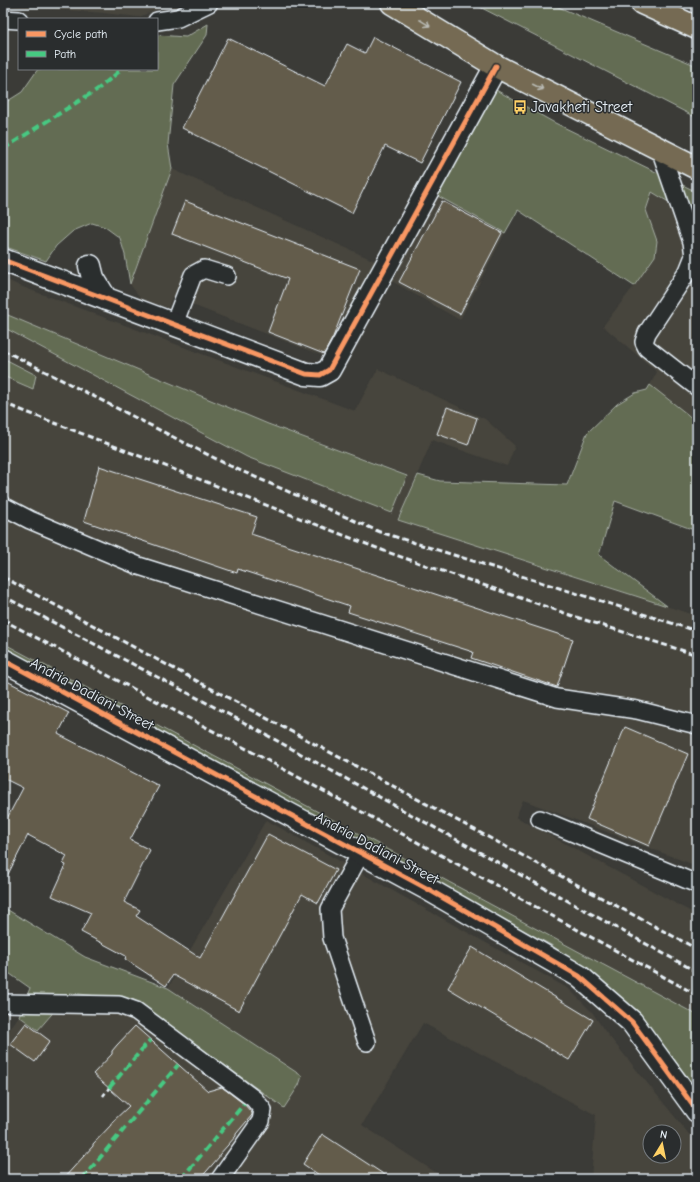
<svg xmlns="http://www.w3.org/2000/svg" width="700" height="1182" font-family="'Comic Neue',sans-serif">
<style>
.built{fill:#47453d;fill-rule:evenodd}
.green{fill:#646c52;stroke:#a6aea5}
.building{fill:#645c4c;stroke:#e8f1f8}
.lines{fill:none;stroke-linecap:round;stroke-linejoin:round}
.lane-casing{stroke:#e8f1f8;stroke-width:20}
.street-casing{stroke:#e8f1f8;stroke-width:25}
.primary-casing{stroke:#e8f1f8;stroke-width:25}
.highway-casing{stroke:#e8f1f8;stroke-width:25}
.path{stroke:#e8f1f8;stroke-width:2.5;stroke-dasharray:4 3;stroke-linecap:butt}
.lane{stroke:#2a2d2e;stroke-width:17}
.street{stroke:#2a2d2e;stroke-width:22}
.primary{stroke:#746b52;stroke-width:22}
.highway{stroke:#746b52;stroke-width:22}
.rail{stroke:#e8f1f8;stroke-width:3;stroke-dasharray:6 3;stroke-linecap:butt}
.quiet{stroke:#46c982;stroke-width:4;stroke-dasharray:8 4;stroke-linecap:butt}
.cycleway-casing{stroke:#2a2d2e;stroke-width:8}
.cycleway{stroke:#f99763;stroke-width:5}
.oneway{stroke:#babbb6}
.labels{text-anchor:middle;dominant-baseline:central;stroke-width:3;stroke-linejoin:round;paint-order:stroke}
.poi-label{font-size:15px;fill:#e8f1f8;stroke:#2a2d2e;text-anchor:start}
.street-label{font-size:15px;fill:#e8f1f8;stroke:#2a2d2e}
</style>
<rect width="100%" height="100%" fill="#3b3b37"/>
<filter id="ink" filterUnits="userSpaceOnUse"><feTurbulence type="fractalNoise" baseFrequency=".025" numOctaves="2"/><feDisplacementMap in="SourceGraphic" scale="8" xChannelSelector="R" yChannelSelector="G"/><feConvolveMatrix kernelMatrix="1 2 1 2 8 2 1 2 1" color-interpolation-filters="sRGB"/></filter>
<g filter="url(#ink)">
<path class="built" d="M 14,3 L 172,3 L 139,17 L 104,13 L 14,6 Z
M 172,169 L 377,262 L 332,345 L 323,356 L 172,297 L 168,308 L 141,299 L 130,284 Z
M 652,192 L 697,219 L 697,423 L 687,414 L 650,385 L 657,372 L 603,326 L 634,286 L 655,256 L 657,241 L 646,210 Z
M 436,195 L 505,233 L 460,320 L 388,279 Z
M 3,278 L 20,286 L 355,411 L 378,369 L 485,419 L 515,446 L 507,466 L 432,440 L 398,520 L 697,616 L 697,866 L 523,800 L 516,817 L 697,915 L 697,1015 L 3,643 L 3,376 L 33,388 L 36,375 L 3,358 L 3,327 L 247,457 L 407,475 L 268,424 L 3,313 Z
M 266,820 L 569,989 L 592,1012 L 604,1030 L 697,1144 L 697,1179 L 591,1179 L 596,1115 L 423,1023 L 362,1125 L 446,1179 L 3,1179 L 3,1039 L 19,1016 L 38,1030 L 70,993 L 134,1000 L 284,1108 L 302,1076 L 168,988 ZM 650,1132 L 674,1132 L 674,1156 L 650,1156 Z"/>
<path class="green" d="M 472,3 L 549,3 L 697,66 L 697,118 Z
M 208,24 L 207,35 L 174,85 L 168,144 L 172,169 L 130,284 L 125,255 L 120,238 L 105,227 L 92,223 L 73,231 L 56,246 L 46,261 L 3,246 L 3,104 L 22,92 L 38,69 L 157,69 L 157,35 L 186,37 Z
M 496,90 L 553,122 L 697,192 L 697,219 L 652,192 L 646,210 L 657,241 L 655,256 L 634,286 L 518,210 L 505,233 L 436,195 Z
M 3,313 L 268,424 L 407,476 L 392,513 L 247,457 L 3,327 Z
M 3,358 L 36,375 L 33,389 L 3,376 Z
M 650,385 L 687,414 L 697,423 L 697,531 L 615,501 L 599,555 L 667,606 L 398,520 L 418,475 L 440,481 L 567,485 L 587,433 L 617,404 L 635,393 L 647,390 Z
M 3,643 L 697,1015 L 697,1089 L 651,1031 L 603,981 L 551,945 L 3,652 Z
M 3,907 L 85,957 L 168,988 L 302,1076 L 299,1085 L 284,1108 L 134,1000 L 70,993 L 38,1030 L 19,1016 L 30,988 L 3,969 Z"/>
<path class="building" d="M 373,37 L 461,82 L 420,163 L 385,146 L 352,213 L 182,128 L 228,38 L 325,86 L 347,44 L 365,53 Z
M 185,201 L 360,269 L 333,337 L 324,354 L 268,332 L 288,279 L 172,234 Z
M 442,201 L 502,233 L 460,314 L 399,282 Z
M 447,407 L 477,418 L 468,445 L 437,434 Z
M 99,466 L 257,517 L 251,534 L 573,639 L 557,687 L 471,658 L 473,652 L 348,612 L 350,606 L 238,569 L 237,573 L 84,521 Z
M 3,679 L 69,713 L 58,734 L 159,786 L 130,840 L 150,850 L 124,902 L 140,910 L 136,916 L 200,958 L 268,834 L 336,870 L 318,903 L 302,894 L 239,1011 L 173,975 L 166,986 L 125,959 L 126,956 L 81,932 L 91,913 L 52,896 L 66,865 L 63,864 L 67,856 L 28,835 L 3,884 L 3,826 L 23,788 L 3,778 Z
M 625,727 L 688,754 L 649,846 L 587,819 Z
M 472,947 L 593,1020 L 569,1060 L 448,988 Z
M 26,1023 L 50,1041 L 35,1062 L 10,1044 Z
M 135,1026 L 208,1091 L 222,1087 L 244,1104 L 252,1113 L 252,1115 L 236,1134 L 236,1136 L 219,1155 L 219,1157 L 200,1179 L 63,1179 L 93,1146 L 93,1144 L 111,1125 L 111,1123 L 129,1106 L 93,1074 L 112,1054 L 112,1051 L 117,1045 Z
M 322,1134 L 391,1179 L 325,1179 L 303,1164 Z"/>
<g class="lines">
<defs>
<path id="lane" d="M 3,19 L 19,20
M 157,21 L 178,18 L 209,3
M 660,149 L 692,242 L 694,256 L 688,271 L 647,333 L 644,342 L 647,348 L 697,387
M 174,324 L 193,275 L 204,269 L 227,276
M 3,506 L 30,520 L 139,566 L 557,698 L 637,710 L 697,725
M 540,819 L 697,884
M 361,853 L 330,909 L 332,938 L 367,1042
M 3,1003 L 119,1005 L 136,1011 L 254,1099 L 263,1110 L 261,1121 L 220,1179"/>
<path id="street" d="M 3,260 L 306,374 L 320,375 L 329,370 L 496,66
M 90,266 L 93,278 L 106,299
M 3,660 L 426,888 L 579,976 L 632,1022 L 697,1111"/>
<path id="primary" d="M 392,3 L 496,66 L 697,168"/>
<path id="highway" d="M 642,3 L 697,28"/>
</defs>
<use href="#lane" class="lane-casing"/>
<use href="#street" class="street-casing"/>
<use href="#primary" class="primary-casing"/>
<use href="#highway" class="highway-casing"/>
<path class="path" d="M 103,1096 L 109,1088"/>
<use href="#lane" class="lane"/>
<use href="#street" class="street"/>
<use href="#primary" class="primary"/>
<use href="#highway" class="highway"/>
<path class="rail" d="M 3,350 L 230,466 L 380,532 L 697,631
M 3,403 L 387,552 L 585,620 L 697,655
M 3,577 L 697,949
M 3,596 L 243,722 L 697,972
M 3,620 L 232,741 L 697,995"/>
<path class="quiet" d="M 3,149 L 98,89 L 122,69
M 109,1088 L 150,1040
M 82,1179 L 178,1065
M 181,1179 L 244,1104"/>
<defs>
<path id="cycleway" d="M 3,260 L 306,374 L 320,375 L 329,370 L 496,66
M 3,660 L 426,888 L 579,976 L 632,1022 L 697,1111"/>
</defs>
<use href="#cycleway" class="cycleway-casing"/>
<use href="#cycleway" class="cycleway"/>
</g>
<defs><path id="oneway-shaft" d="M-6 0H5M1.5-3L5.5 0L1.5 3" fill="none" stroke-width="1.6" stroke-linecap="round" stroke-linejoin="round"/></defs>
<g class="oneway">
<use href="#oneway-shaft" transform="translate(425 23) rotate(31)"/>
<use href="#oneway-shaft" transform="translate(538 87) rotate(27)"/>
</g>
</g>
<defs>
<symbol id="bus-bare" viewBox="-9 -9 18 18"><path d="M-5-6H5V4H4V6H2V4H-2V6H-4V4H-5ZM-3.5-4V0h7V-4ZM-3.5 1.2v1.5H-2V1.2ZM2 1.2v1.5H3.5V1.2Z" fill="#ffd166" stroke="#2a2d2e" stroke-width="2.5" paint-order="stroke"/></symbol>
</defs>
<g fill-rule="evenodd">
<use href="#bus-bare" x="510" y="97" width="20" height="20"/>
</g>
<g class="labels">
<g class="poi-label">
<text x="531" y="107">Javakheti Street</text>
</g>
<g class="street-label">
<text transform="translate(92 694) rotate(28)">Andria Dadiani Street</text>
<text transform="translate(377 848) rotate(28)">Andria Dadiani Street</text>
</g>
</g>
<rect width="700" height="1182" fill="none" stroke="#2a2d2e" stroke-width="16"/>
<rect x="8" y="8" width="684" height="1166" fill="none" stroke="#e8f1f8" stroke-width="1.5" filter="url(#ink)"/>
<rect x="18" y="18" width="140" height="52" fill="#2a2d2e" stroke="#767b7f"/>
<rect x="26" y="31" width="20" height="6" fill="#f99763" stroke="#767b7f"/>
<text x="54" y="38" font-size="12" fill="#e8f1f8">Cycle path</text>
<rect x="26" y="51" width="20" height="6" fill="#46c982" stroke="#767b7f"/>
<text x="54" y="58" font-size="12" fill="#e8f1f8">Path</text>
<g transform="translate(662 1144) rotate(10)"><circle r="19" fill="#2a2d2e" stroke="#767b7f"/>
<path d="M0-3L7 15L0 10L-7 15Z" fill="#ffd166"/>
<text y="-6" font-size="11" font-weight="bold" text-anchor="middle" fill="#e8f1f8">N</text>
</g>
</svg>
